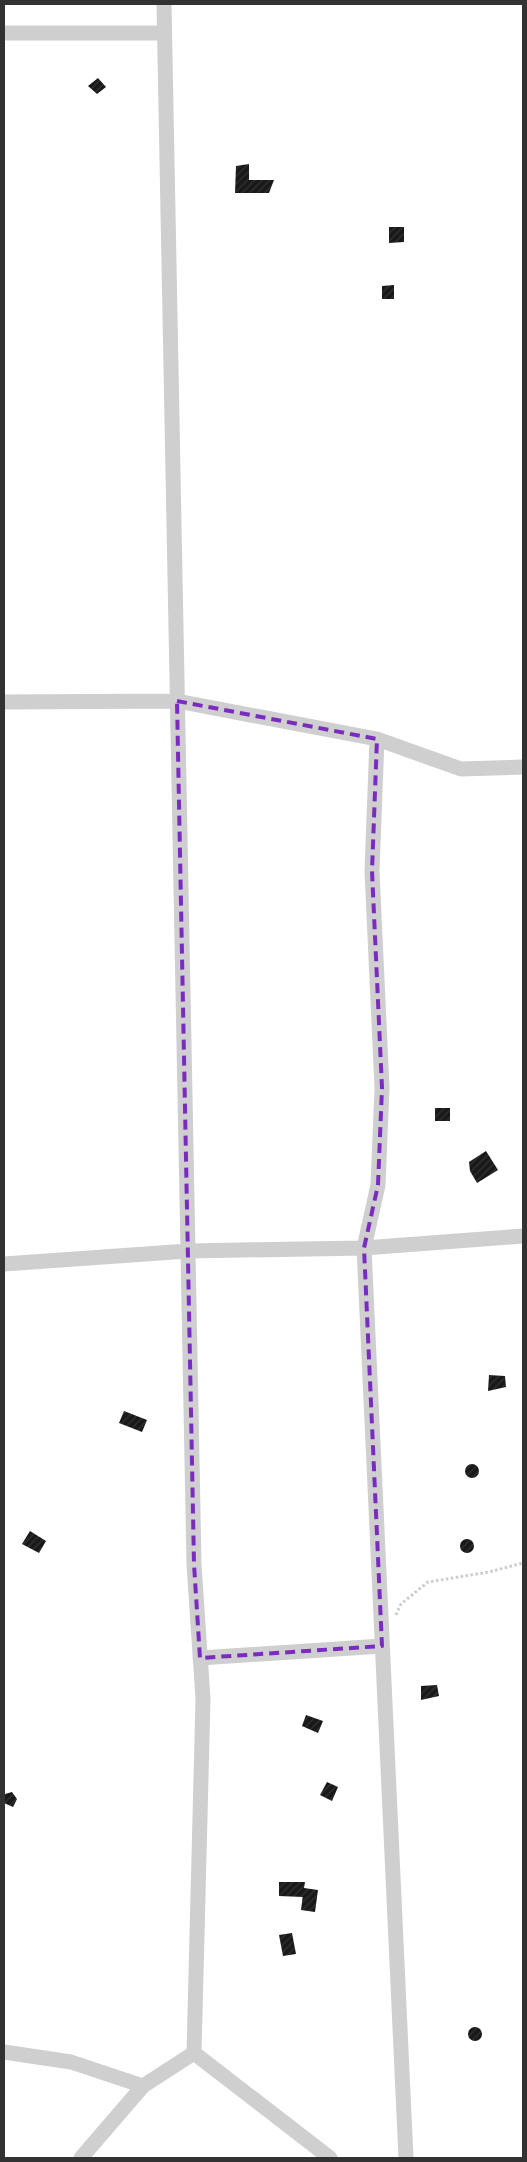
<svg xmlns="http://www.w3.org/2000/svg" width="527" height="2162" font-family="'Roboto Condensed',sans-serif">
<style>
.building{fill:url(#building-hatch)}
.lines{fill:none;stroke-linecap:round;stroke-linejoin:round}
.path{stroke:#ccc;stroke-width:3;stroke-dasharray:2.5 2.5;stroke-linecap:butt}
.minor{stroke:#cfcfcf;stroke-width:15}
.marked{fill:none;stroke:#7b2cbf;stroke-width:4;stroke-dasharray:10 6;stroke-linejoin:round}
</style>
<defs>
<pattern id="building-hatch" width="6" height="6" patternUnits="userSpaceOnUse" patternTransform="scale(1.25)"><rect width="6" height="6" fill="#191919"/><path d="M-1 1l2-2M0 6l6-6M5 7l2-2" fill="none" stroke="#323232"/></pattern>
</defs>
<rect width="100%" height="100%" fill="#fff"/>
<path class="building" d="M 98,78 L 106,87 L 97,94 L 88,86 Z
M 249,164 L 249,180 L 274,180 L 269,193 L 235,193 L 236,166 Z
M 389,227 L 404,227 L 404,242 L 389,243 Z
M 394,285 L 394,299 L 382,299 L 382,286 Z
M 435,1108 L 450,1108 L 450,1121 L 435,1121 Z
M 486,1151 L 498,1170 L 477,1183 L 470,1171 L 469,1162 Z
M 489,1375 L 505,1376 L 506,1387 L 488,1391 Z
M 124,1411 L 147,1420 L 142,1432 L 119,1423 Z
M465 1471a7 7 0 1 1 14 0a7 7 0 1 1-14 0Z
M 30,1531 L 46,1541 L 39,1553 L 22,1544 Z
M460 1546a7 7 0 1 1 14 0a7 7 0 1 1-14 0Z
M 437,1685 L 439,1696 L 421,1700 L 421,1686 Z
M 306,1715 L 323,1721 L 318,1733 L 302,1726 Z
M 327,1782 L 338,1787 L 332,1801 L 320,1795 Z
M 12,1792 L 17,1799 L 13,1807 L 4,1803 L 5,1794 Z
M 279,1882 L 305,1882 L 304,1888 L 318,1890 L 315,1912 L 301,1910 L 303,1894 L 303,1897 L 279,1896 Z
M 292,1933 L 296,1954 L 283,1956 L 279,1935 Z
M468 2034a7 7 0 1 1 14 0a7 7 0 1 1-14 0Z"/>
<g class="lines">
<path class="path" d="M 396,1615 L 401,1604 L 428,1582 L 489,1572 L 523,1563"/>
<path class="minor" d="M 4,33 L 164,33
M 4,702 L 177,701 L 377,739 L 461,769 L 523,767
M 377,739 L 372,871 L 382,1088 L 378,1185 L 364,1248 L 406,2158
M 4,1264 L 188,1251 L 364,1248 L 523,1236
M 200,1658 L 382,1646
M 4,2052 L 71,2062 L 143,2086
M 194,2053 L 330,2158
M 81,2158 L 143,2086 L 194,2053 L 203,1699 L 194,1564 L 164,4"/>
</g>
<path class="marked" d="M 177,701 L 377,739 L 372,871 L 382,1088 L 378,1185 L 364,1248 L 382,1646 L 200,1658 L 194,1564 Z"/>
<rect width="527" height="2162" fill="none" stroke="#323232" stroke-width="10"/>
</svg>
